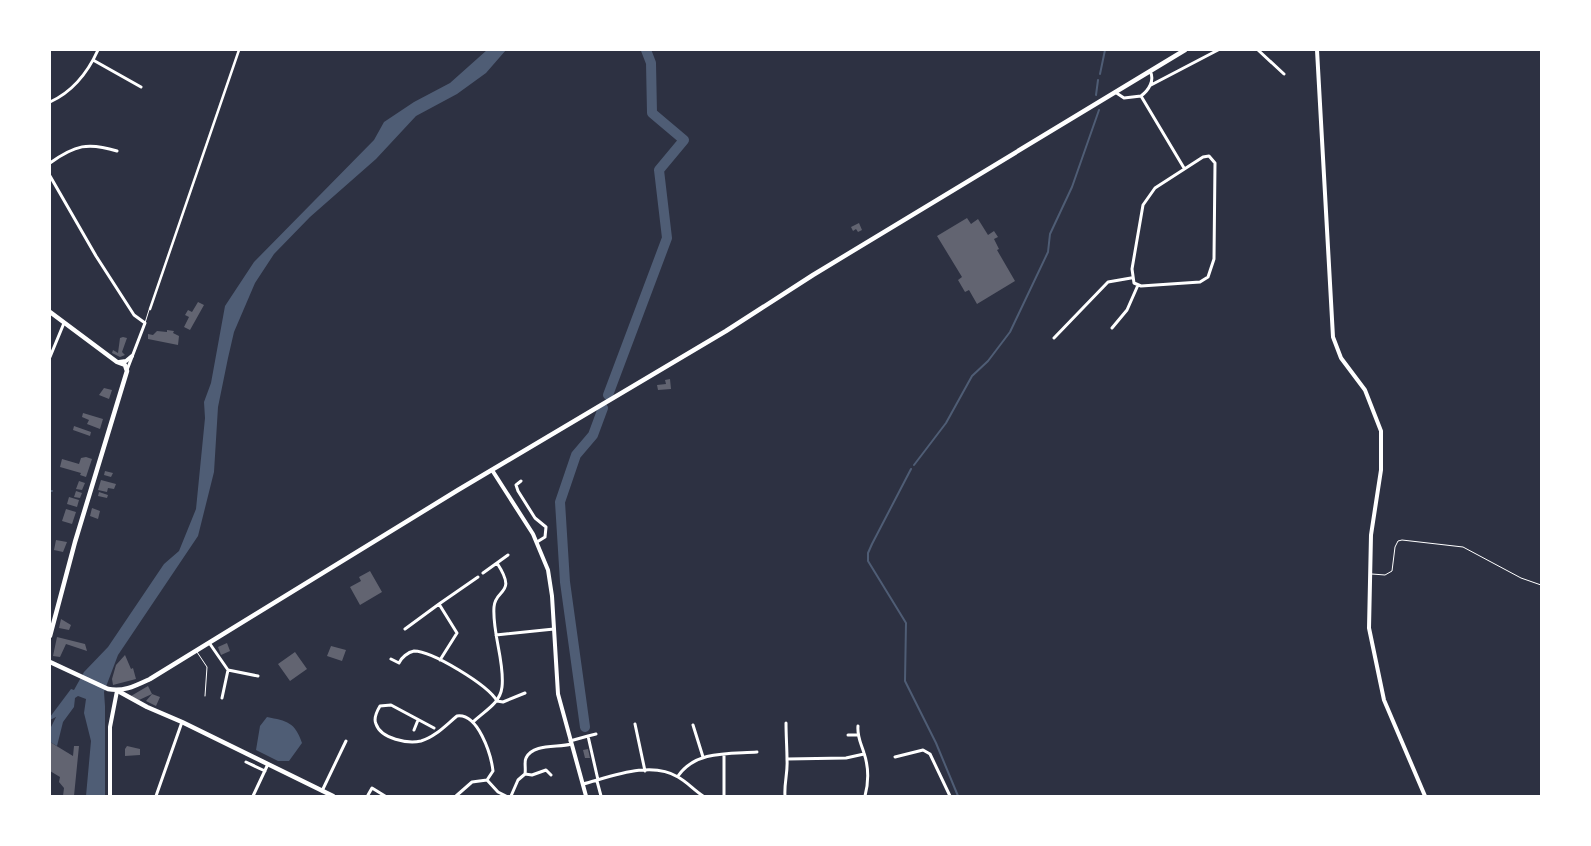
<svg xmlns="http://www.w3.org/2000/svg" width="1591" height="846" font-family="'Times New Roman',serif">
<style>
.water{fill:#4f5d75}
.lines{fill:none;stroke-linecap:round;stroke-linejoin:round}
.stream{stroke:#4f5d75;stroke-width:2}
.river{stroke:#4f5d75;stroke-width:10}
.building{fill:#626471}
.service{stroke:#fff;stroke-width:1}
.pedestrian{stroke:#fff;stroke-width:2.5}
.minor{stroke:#fff;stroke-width:3}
.tertiary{stroke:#fff;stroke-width:4}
.secondary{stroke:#fff;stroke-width:4.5}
</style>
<rect width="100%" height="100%" fill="#2d3142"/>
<path class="water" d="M 487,50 L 506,50 L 486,73 L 457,94 L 416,116 L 376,159 L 310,217 L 274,254 L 255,283 L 234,332 L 228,358 L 218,407 L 214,472 L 198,536 L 118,655 L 104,692 L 105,706 L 105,796 L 86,796 L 91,741 L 84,713 L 86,699 L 78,696 L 75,698 L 74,707 L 63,722 L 57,746 L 50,742 L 50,729 L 56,717 L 50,720 L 50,717 L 71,689 L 74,690 L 84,672 L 108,647 L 164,564 L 179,551 L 196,509 L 205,418 L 204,402 L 211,383 L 225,306 L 254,262 L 374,140 L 384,122 L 414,102 L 450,83 Z
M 267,717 C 287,721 295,722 302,743 L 289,761 L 278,761 L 256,750 L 260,726 Z"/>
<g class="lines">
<path class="stream" d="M 1100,74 L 1105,50
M 1096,95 L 1098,80
M 914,465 L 946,423 L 972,376 L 988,361 L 1010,332 L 1048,252 L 1050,234 L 1072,187 L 1099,110
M 911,469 L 872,544 L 868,553 L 868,561 L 906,623 L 905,681 L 936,743 L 958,796
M 50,491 L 52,491"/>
<path class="river" d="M 608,395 L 667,238 L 659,170 L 684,140 L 652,113 L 651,63 L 646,50
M 585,727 L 565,582 L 560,502 L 576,455 L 593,435 L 603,408"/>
</g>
<path class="building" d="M 967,218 L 971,224 L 978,219 L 988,235 L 994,231 L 998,237 L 994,239 L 999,249 L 997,250 L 1015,281 L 977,304 L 969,290 L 965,292 L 958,280 L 962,277 L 937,236 Z
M 859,223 L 862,230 L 858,232 L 856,229 L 853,231 L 851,227 Z
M 198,302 L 204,305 L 190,330 L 184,327 L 189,317 L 185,315 L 188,310 L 192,312 Z
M 167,330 L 174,331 L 173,333 L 179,336 L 178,345 L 148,339 L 148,334 L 153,335 L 157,331 L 167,332 Z
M 123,337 L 127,338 L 122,352 L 125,355 L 120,357 L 112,353 L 113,350 L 118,353 L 120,338 Z
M 670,379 L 671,389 L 658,390 L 657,385 L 666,384 L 665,380 Z
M 104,388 L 112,390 L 109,399 L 99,395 Z
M 83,413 L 103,419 L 100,429 L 87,424 L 89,420 L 82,417 Z
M 74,426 L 91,432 L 90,436 L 73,430 Z
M 86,457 L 92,459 L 86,477 L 80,475 L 81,473 L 60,467 L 62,459 L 79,464 L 81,458 Z
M 105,471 L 113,473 L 111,477 L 104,475 Z
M 101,480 L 116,484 L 114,489 L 108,488 L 107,492 L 98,490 Z
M 79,481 L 85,483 L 82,490 L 76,489 Z
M 76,491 L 82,493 L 80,498 L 74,497 Z
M 99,492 L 108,495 L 107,498 L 98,496 Z
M 69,497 L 79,500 L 77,507 L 67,504 Z
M 92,508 L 100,511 L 98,519 L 90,516 Z
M 66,509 L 76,512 L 72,524 L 62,521 Z
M 56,540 L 67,542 L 63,552 L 54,550 Z
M 370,571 L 382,592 L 360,605 L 350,587 L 361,581 L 359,577 Z
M 61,619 L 71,625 L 69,630 L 59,628 Z
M 57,637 L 85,644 L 87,651 L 66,644 L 60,657 L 53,656 Z
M 227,643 L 230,651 L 221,655 L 218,647 Z
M 331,646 L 346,650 L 342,661 L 327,656 Z
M 295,652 L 307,669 L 290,681 L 278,664 Z
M 125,655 L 131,669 L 133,668 L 136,679 L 113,685 L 112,679 L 116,665 Z
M 148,686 L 152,694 L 139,700 L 132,697 L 131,696 Z
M 152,694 L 160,697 L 156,706 L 146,701 Z
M 50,742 L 73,756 L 74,746 L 79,746 L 74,796 L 63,796 L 64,788 L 59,782 L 60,777 L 50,771 Z
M 127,746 L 140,749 L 140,755 L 125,756 L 125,749 Z
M 588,749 L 590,758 L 585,758 L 583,750 Z"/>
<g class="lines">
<path class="service" d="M 145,323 L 149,310
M 1372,574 L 1385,575 L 1392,571 L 1395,547 L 1398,541 L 1402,540 L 1463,547 L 1521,578 L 1541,585
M 197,652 L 207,667 L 205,696"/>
<path class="pedestrian" d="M 150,309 L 239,50"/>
<path class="minor" d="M 1258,50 L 1284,74
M 93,60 L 141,87
M 1150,71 C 1155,80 1149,90 1141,96 L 1184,168
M 1151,85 L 1218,50
M 1115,92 L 1124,98 L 1141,96
M 50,102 C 72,92 88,72 98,50
M 1209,156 L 1215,163 L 1214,259 L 1208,277 L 1200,282 L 1141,286 L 1134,283 L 1132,269 L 1143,205 L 1155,188 L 1203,157 Z
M 50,163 C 75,145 88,142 117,151
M 50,176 L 96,256 L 134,315 L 145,323 L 127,370
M 1112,328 L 1127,310 L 1138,285
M 1054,338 L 1108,282 L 1131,278
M 50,357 L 64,323
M 521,481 L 516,485 L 518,491 L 535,518 L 546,527 L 545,537 L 537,542
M 483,573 L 508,555
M 439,604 L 478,577
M 405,629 L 439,604 L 457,633 L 440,660
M 496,635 L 554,629
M 210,644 L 228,670 L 258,676
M 391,659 L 399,663 C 401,658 408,652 414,651 C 432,651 488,685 497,701
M 222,698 L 228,670
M 497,701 L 503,702 L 525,693
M 473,722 C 484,711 500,704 502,687 C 505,662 492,633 494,607 C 495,588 518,595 497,563
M 635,724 L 645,771
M 693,725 L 703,757
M 858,726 C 857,737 861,743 864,753 C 869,768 869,781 865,796
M 434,728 L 391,705 L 380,706 C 377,711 373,718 376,724 C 381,739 408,744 421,741 C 435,737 446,725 457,716 C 478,713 491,754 493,771 L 487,780
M 414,730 L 418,720
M 848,735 L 857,735
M 588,736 L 596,734
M 570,741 L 588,736 L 598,780
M 724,754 L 724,796
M 895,757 L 923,750 L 930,754 L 950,796
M 787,759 L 846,758 L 864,754
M 246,762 L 265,771
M 525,774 L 532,775 L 546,770 L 551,775
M 678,776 C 696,750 730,754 757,752
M 487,780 L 498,792 L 506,796
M 597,781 L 601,796
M 583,784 C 610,777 651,760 678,777 C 687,782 694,790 703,796
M 322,791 L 346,741
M 368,795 L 372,788 L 385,796
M 156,796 L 182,722
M 253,796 L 268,764
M 456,796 L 472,782 L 487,780
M 511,796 L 518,780 L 525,774 C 526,768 524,762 526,758 C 533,743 559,748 571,744
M 785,796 C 784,783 788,772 787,760 C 787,748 786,736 786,723"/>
<path class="tertiary" d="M 1317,50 L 1333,337 L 1341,358 L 1365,390 L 1381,431 L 1381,470 L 1371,535 L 1369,628 L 1384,700 L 1425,796
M 119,362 L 126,361 L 132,356
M 492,470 L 533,534 L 548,570 L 552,596 L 558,694 L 586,796
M 110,796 L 110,727 L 117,691"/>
<path class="secondary" d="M 50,312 L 117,362 L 125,365 L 127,371 L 75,542 L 50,636
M 50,662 L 108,689 C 124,692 135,686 150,679 L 458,490 L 726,331 L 813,275 L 1185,50
M 118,691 L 147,707 L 182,722 L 333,796"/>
</g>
<rect width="1591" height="846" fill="none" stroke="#ffffff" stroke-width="102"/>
</svg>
